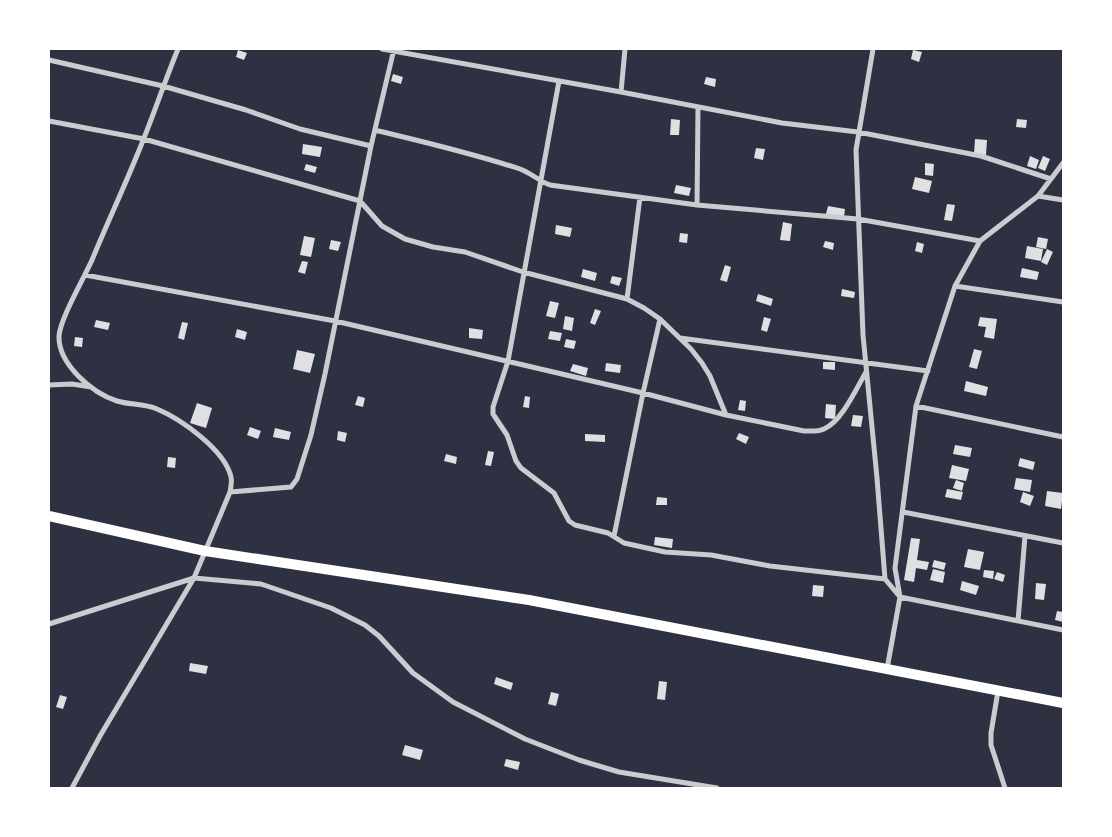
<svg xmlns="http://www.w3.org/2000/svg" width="1112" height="837" font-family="'PT Sans Narrow',sans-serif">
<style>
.building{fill:#e0e0e3}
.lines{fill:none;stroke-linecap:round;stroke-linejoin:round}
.minor{stroke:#caccd0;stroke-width:5}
.secondary{stroke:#fff;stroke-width:10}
</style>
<rect width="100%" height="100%" fill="#2d3142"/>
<path class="building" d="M 238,50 L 247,53 L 244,60 L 236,57 Z
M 913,50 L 922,52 L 919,62 L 911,59 Z
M 393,74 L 403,77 L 401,84 L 391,81 Z
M 706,77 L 716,79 L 715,87 L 704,84 Z
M 671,119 L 680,120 L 679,135 L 670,135 Z
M 1017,119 L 1027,120 L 1026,128 L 1016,127 Z
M 975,139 L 987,140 L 986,155 L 974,154 Z
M 303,144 L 322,147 L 320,157 L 302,154 Z
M 756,148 L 765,149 L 763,160 L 754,158 Z
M 1030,156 L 1039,160 L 1036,169 L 1027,166 Z
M 1043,156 L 1050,159 L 1045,171 L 1038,168 Z
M 925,163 L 934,164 L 933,176 L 925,175 Z
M 306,164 L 317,167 L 315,173 L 304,170 Z
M 915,177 L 932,181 L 929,193 L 912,189 Z
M 676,185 L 691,188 L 689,196 L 674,193 Z
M 947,204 L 955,205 L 952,221 L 944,220 Z
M 828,206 L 845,209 L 844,217 L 826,214 Z
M 783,222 L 792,224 L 790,241 L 780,240 Z
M 556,225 L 572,228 L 570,237 L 555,234 Z
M 680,233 L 688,234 L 687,243 L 679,242 Z
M 304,236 L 315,238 L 311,257 L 300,255 Z
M 1038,237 L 1048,239 L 1046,249 L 1036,247 Z
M 331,240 L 341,242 L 338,251 L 329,249 Z
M 825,241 L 834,243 L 833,250 L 823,247 Z
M 917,242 L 924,244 L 922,253 L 915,251 Z
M 1027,246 L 1043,249 L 1041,261 L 1025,258 Z
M 1047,249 L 1053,252 L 1047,265 L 1041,262 Z
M 302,261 L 308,262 L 305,274 L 298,272 Z
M 725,265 L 731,267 L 727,282 L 720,280 Z
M 1022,268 L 1039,272 L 1037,280 L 1020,277 Z
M 583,269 L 597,273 L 595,281 L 581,277 Z
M 612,276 L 622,278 L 619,286 L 610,283 Z
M 842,289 L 855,292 L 854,298 L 841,296 Z
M 758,294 L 773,299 L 771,306 L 756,301 Z
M 550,301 L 559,303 L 555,318 L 546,316 Z
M 595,309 L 601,311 L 595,325 L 590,323 Z
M 565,316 L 574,318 L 572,331 L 563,329 Z
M 764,317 L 771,319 L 767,332 L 761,330 Z
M 980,317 L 997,319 L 994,339 L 984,337 L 986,327 L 978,326 Z
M 96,320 L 110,323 L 108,330 L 94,327 Z
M 182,322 L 188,323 L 184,340 L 178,338 Z
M 469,328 L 483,330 L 482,339 L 469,338 Z
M 237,329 L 247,332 L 245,340 L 235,337 Z
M 550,331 L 562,333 L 560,341 L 548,339 Z
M 75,337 L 83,338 L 82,347 L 74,346 Z
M 566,339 L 576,341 L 574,349 L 564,347 Z
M 974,349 L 982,351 L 977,369 L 969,367 Z
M 297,350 L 315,354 L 310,373 L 293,369 Z
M 823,362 L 835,362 L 835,370 L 823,369 Z
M 606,363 L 621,365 L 620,373 L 605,371 Z
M 573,364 L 588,368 L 586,376 L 570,371 Z
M 966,381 L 988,387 L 986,396 L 964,391 Z
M 358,396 L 365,398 L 363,407 L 355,405 Z
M 525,396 L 530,397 L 529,408 L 523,407 Z
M 740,400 L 746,401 L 745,411 L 738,410 Z
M 197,403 L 212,408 L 206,428 L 190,423 Z
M 826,404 L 836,405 L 835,419 L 825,418 Z
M 853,415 L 863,416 L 861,427 L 851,426 Z
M 250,427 L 261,431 L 258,439 L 247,435 Z
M 275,428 L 291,432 L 289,440 L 273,437 Z
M 338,431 L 347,433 L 345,442 L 337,440 Z
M 739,433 L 749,437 L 746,444 L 736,439 Z
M 585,434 L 605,435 L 605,442 L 585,441 Z
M 955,445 L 972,448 L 970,457 L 953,454 Z
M 488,451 L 494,452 L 491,466 L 485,465 Z
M 446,454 L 457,457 L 456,464 L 444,461 Z
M 168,457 L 176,458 L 175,468 L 167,467 Z
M 1020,458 L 1035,462 L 1033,470 L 1018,466 Z
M 952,465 L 969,469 L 966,481 L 949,478 Z
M 1016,478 L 1032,480 L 1030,492 L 1014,489 Z
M 956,480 L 964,483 L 962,491 L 953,488 Z
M 947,489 L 963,492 L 961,500 L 945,497 Z
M 1047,491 L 1063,493 L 1061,509 L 1045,506 Z
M 1023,492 L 1034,496 L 1030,506 L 1020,502 Z
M 657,497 L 667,498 L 667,505 L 656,505 Z
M 655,537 L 673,539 L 672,548 L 654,545 Z
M 911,538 L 920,539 L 917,560 L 929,562 L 927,570 L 916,568 L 914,582 L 904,580 Z
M 968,549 L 984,552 L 980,570 L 964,567 Z
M 934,560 L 946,563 L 944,570 L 932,567 Z
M 933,569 L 945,572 L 943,583 L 930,580 Z
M 984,570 L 994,571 L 993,579 L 983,577 Z
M 997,572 L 1005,575 L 1003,582 L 994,579 Z
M 962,581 L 979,586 L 976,595 L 960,590 Z
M 1036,583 L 1046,584 L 1044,600 L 1035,599 Z
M 813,585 L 824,586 L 823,597 L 812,596 Z
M 1057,611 L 1063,612 L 1063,622 L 1055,620 Z
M 190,663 L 208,666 L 206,674 L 189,671 Z
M 496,677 L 513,683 L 511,690 L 494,684 Z
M 659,681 L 667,682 L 665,700 L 657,699 Z
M 551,692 L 559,694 L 556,706 L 548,704 Z
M 60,695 L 67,697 L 63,709 L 56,707 Z
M 405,745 L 423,750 L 420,760 L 402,755 Z
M 506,759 L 520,762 L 518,770 L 504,766 Z"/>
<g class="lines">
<path class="minor" d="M 382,49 L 621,92 L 782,123 L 858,132 L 981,156 L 1051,179
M 873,49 L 856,150 L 863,335 L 877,478 L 885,579 L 900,597 L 1063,630
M 49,60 L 163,86 L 246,110 L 300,129 L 371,146
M 559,81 L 508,361 L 493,407 L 493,414 L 507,435 L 516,461 L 521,468 L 554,493 L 569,521 L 575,525 L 608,533 L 624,543 L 665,552 L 711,555 L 770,566 L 885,579
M 621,92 L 625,49
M 49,121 L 144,139 L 360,201 L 382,226 L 405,239 L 433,247 L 465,252 L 523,272 L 627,299 L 644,308 L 660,319 L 691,349 L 702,363 L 710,376 L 726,415
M 375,130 C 424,142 472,153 520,169 C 531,173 539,181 550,185 L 697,205 L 858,219 L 980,241
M 1038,196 L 1063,200
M 697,205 L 698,108
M 85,275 L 335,321 L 643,393 L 726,415 L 804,431 C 811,431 818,432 824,429 C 842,421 856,389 866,372
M 955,286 L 1063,302
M 627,299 L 640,197
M 680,338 L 928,371
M 49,385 L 72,384 L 91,387
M 916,406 L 1063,437
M 230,492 L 291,487 L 297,479 L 311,435 L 325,374 L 371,146 L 394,49
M 903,512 L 1063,543
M 614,536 L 643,393 L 660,319
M 1018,621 L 1025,536
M 49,624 L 194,578 L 261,584 L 331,608 L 365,625 L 379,636 L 413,673 L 431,686 L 453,702 L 525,739 L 579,760 L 619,772 L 717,788
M 887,669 L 900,597 L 895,568 L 916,406 L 955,286 L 980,241 L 1038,196 L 1063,163
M 998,691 L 991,733 L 991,745 L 1005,788
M 72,788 L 100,736 L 194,578 L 230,492 C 231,487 232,481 231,477 C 225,450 181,419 157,409 C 144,403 130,405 117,401 C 92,393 58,364 59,336 C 60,319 84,278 92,260 C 109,219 128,179 144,138 C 156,108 166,78 178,49"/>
<path class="secondary" d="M 49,516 L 205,551 L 529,600 L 1063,703"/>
</g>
<rect width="1112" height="837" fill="none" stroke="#ffffff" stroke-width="100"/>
</svg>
